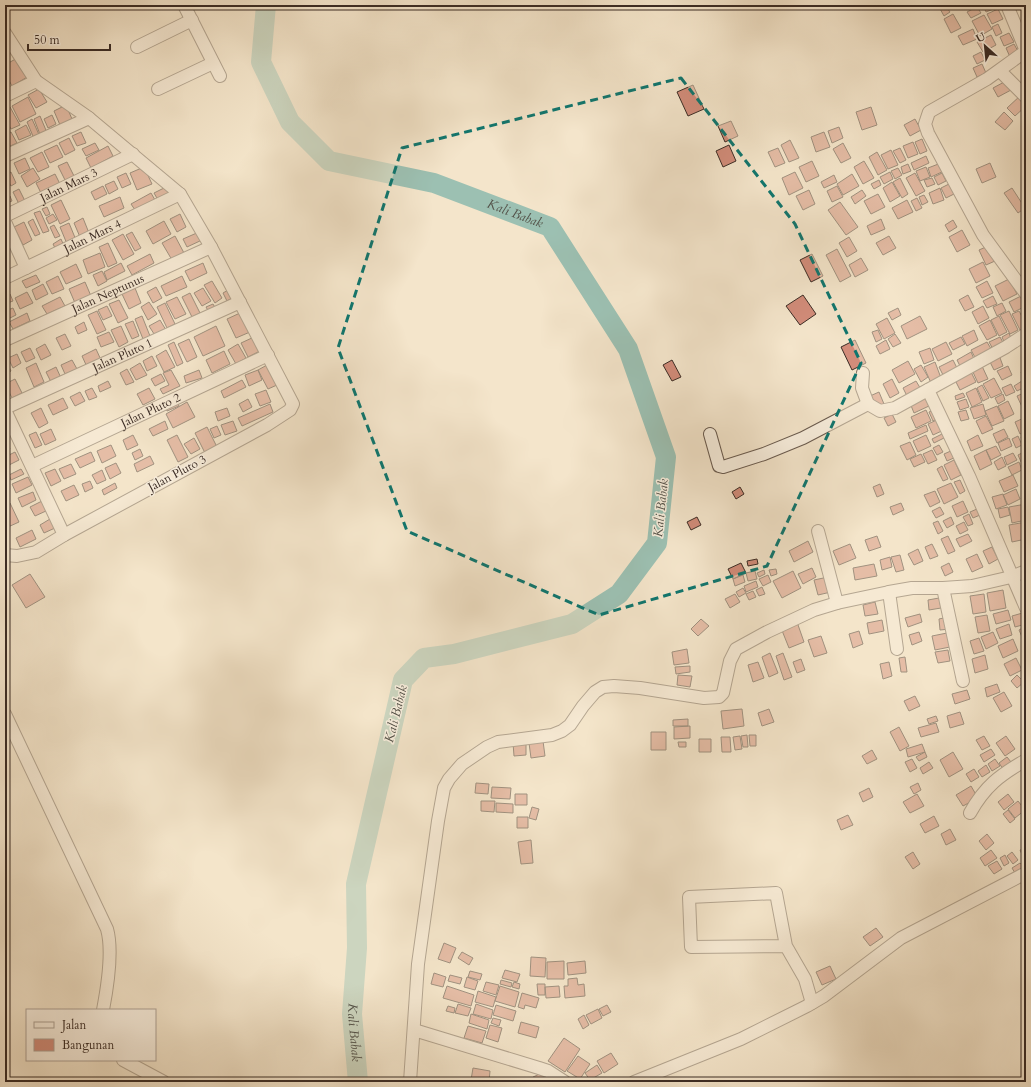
<svg xmlns="http://www.w3.org/2000/svg" width="1031" height="1087" font-family="Cardo,serif">
<style>
.lines{fill:none;stroke-linecap:round;stroke-linejoin:round}
.river{stroke:#9cc0b2;stroke-width:20}
.building{fill:#d28c7a;stroke:#3b2c25}
.street-casing{stroke:#695a4e;stroke-width:14}
.street{stroke:#f8eedd;stroke-width:12}
.marked{fill:none;stroke:#0f766e;stroke-width:3;stroke-dasharray:8 5;stroke-linejoin:round}
.labels{text-anchor:middle;dominant-baseline:central;stroke-width:3;stroke-linejoin:round;paint-order:stroke}
.street-label{font-size:12px;fill:#3b2c25;stroke:#f8eedd}
.water-label{font-size:13px;font-style:italic;fill:#535148;stroke:#f8eedd}
</style>
<rect width="100%" height="100%" fill="#f4e5cb"/>
<filter id="stains"><feTurbulence type="fractalNoise" baseFrequency=".005" numOctaves="4"/><feColorMatrix values="0 0 0 0 .2 0 0 0 0 .09 0 0 0 0 .02 0 0 0 .5 -.17"/></filter>
<radialGradient id="worn" r=".72"><stop offset=".6" stop-color="#630" stop-opacity="0"/><stop offset="1" stop-color="#630" stop-opacity=".3"/></radialGradient>
<g class="lines">
<path class="river" id="s1" d="M 266,5 L 261,62 L 290,122 L 329,161 L 434,183 L 550,227 L 628,349 L 666,457 L 657,543 L 619,594 L 572,624 L 454,654 L 424,658 L 403,680 L 356,884 L 357,948 L 352,1014 L 358,1082"/>
</g>
<path class="building" d="M 938,5 L 945,5 L 950,12 L 944,16 Z
M 983,5 L 994,5 L 996,8 L 986,12 Z
M 977,7 L 981,13 L 971,18 L 967,12 Z
M 998,9 L 1003,19 L 992,24 L 987,14 Z
M 953,14 L 961,28 L 951,33 L 944,19 Z
M 984,15 L 992,29 L 980,36 L 972,21 Z
M 998,24 L 1002,33 L 996,36 L 992,27 Z
M 973,29 L 977,39 L 963,45 L 958,36 Z
M 1009,33 L 1014,42 L 1004,46 L 1000,37 Z
M 991,35 L 996,45 L 983,52 L 977,42 Z
M 1014,44 L 1019,53 L 1010,57 L 1006,48 Z
M 5,52 L 9,59 L 5,61 Z
M 981,52 L 985,60 L 977,64 L 973,56 Z
M 19,57 L 29,76 L 12,86 L 5,73 L 5,65 Z
M 982,64 L 986,73 L 977,77 L 973,68 Z
M 1006,81 L 1011,90 L 998,97 L 993,88 Z
M 693,85 L 704,109 L 688,116 L 677,92 Z
M 39,89 L 47,102 L 36,108 L 28,95 Z
M 1021,95 L 1026,100 L 1026,106 L 1015,116 L 1007,108 Z
M 28,97 L 36,114 L 20,122 L 12,106 Z
M 66,105 L 72,119 L 60,125 L 54,111 Z
M 10,107 L 20,125 L 11,129 L 5,118 L 5,110 Z
M 871,107 L 877,125 L 862,130 L 856,112 Z
M 1004,112 L 1013,121 L 1005,130 L 995,122 Z
M 52,115 L 56,124 L 48,128 L 44,119 Z
M 40,116 L 48,135 L 41,137 L 34,119 Z
M 32,119 L 41,139 L 35,141 L 27,122 Z
M 915,119 L 921,130 L 910,136 L 904,125 Z
M 731,121 L 738,136 L 725,142 L 718,126 Z
M 26,125 L 31,135 L 19,140 L 15,131 Z
M 839,127 L 843,138 L 832,143 L 828,131 Z
M 11,132 L 17,143 L 8,147 L 5,141 L 5,135 Z
M 81,132 L 86,143 L 77,146 L 72,136 Z
M 824,132 L 830,147 L 816,152 L 811,137 Z
M 69,138 L 75,150 L 65,155 L 59,143 Z
M 922,139 L 927,151 L 920,154 L 915,142 Z
M 790,140 L 799,158 L 789,162 L 781,145 Z
M 913,142 L 918,154 L 908,158 L 903,146 Z
M 95,143 L 99,150 L 86,156 L 82,149 Z
M 843,143 L 851,158 L 841,163 L 833,149 Z
M 57,145 L 63,157 L 50,163 L 44,151 Z
M 729,145 L 736,161 L 723,167 L 716,151 Z
M 108,146 L 113,156 L 91,168 L 86,158 Z
M 778,148 L 785,163 L 775,167 L 768,152 Z
M 900,148 L 906,160 L 900,163 L 893,151 Z
M 891,150 L 898,165 L 888,169 L 881,155 Z
M 42,152 L 49,167 L 38,172 L 30,158 Z
M 877,152 L 887,170 L 878,175 L 869,157 Z
M 926,156 L 929,163 L 914,170 L 911,163 Z
M 25,158 L 30,169 L 19,174 L 14,163 Z
M 812,161 L 819,176 L 806,182 L 799,167 Z
M 864,161 L 874,178 L 863,184 L 854,167 Z
M 67,162 L 75,178 L 66,182 L 58,166 Z
M 941,163 L 944,171 L 931,177 L 928,168 Z
M 990,163 L 996,177 L 982,183 L 976,169 Z
M 908,164 L 911,171 L 903,174 L 901,167 Z
M 144,167 L 152,184 L 137,190 L 130,173 Z
M 926,167 L 930,177 L 920,181 L 916,171 Z
M 33,168 L 40,179 L 27,187 L 21,176 Z
M 898,168 L 902,175 L 895,179 L 891,171 Z
M 11,172 L 16,183 L 11,186 L 5,175 Z
M 795,172 L 803,188 L 789,195 L 782,178 Z
M 890,172 L 893,179 L 884,184 L 880,177 Z
M 126,173 L 131,184 L 122,188 L 117,177 Z
M 915,173 L 925,191 L 916,196 L 906,178 Z
M 942,173 L 946,181 L 938,185 L 934,177 Z
M 55,174 L 60,184 L 41,193 L 36,183 Z
M 852,174 L 859,186 L 843,195 L 837,184 Z
M 834,175 L 837,182 L 824,188 L 821,182 Z
M 900,178 L 908,194 L 902,198 L 893,182 Z
M 932,178 L 935,184 L 927,187 L 924,180 Z
M 879,180 L 881,185 L 874,189 L 871,184 Z
M 114,181 L 118,189 L 109,194 L 105,185 Z
M 892,182 L 900,196 L 890,202 L 883,188 Z
M 5,183 L 8,190 L 5,192 Z
M 951,183 L 956,193 L 946,198 L 941,188 Z
M 103,186 L 107,194 L 95,200 L 91,192 Z
M 168,186 L 172,193 L 158,200 L 154,193 Z
M 837,186 L 843,197 L 832,202 L 827,191 Z
M 940,188 L 944,200 L 933,204 L 929,193 Z
M 1012,188 L 1025,208 L 1018,213 L 1004,193 Z
M 19,189 L 25,201 L 19,204 L 13,192 Z
M 809,190 L 815,204 L 803,210 L 796,196 Z
M 862,190 L 866,196 L 855,204 L 851,197 Z
M 151,193 L 155,200 L 135,210 L 131,204 Z
M 878,194 L 885,207 L 871,214 L 864,201 Z
M 924,195 L 928,202 L 922,205 L 919,197 Z
M 10,196 L 12,201 L 7,203 L 5,198 Z
M 120,197 L 124,208 L 104,217 L 99,206 Z
M 917,198 L 922,208 L 916,211 L 911,201 Z
M 61,200 L 70,219 L 60,224 L 51,205 Z
M 907,200 L 913,212 L 898,219 L 892,208 Z
M 840,202 L 858,227 L 846,235 L 828,210 Z
M 47,207 L 50,214 L 46,216 L 42,209 Z
M 40,211 L 49,231 L 43,233 L 34,213 Z
M 53,214 L 57,220 L 49,224 L 46,218 Z
M 180,214 L 186,227 L 177,232 L 170,219 Z
M 83,218 L 89,233 L 80,237 L 74,223 Z
M 33,219 L 40,234 L 35,236 L 28,222 Z
M 881,219 L 885,229 L 871,235 L 867,226 Z
M 953,220 L 957,227 L 949,232 L 945,225 Z
M 164,221 L 171,234 L 153,244 L 146,231 Z
M 24,222 L 32,240 L 23,245 L 14,227 Z
M 69,223 L 76,240 L 67,244 L 60,227 Z
M 54,225 L 60,236 L 55,238 L 50,227 Z
M 962,230 L 970,245 L 957,252 L 949,237 Z
M 132,232 L 141,248 L 135,251 L 126,235 Z
M 199,232 L 202,240 L 187,247 L 183,239 Z
M 123,234 L 134,254 L 123,260 L 112,240 Z
M 175,236 L 184,253 L 172,260 L 162,243 Z
M 889,236 L 896,248 L 883,255 L 876,243 Z
M 849,237 L 857,251 L 847,257 L 839,243 Z
M 61,239 L 64,246 L 56,250 L 53,244 Z
M 108,243 L 117,263 L 108,267 L 99,247 Z
M 988,246 L 995,261 L 986,265 L 979,250 Z
M 837,249 L 851,276 L 840,282 L 826,255 Z
M 100,253 L 105,267 L 88,274 L 83,260 Z
M 150,254 L 154,263 L 132,275 L 127,266 Z
M 812,254 L 823,276 L 811,282 L 800,260 Z
M 861,258 L 868,270 L 855,277 L 849,265 Z
M 1026,259 L 1026,271 L 1021,261 Z
M 983,262 L 990,276 L 976,283 L 969,269 Z
M 121,263 L 125,271 L 107,280 L 104,272 Z
M 203,263 L 207,273 L 190,281 L 185,271 Z
M 76,264 L 82,277 L 66,284 L 60,272 Z
M 102,271 L 107,281 L 98,286 L 93,275 Z
M 36,275 L 40,282 L 26,288 L 22,281 Z
M 58,276 L 64,289 L 52,294 L 46,282 Z
M 182,276 L 187,287 L 166,296 L 161,286 Z
M 1009,279 L 1017,294 L 1003,301 L 995,286 Z
M 212,281 L 222,298 L 215,303 L 204,285 Z
M 987,281 L 993,293 L 982,298 L 976,287 Z
M 85,282 L 91,296 L 75,303 L 69,289 Z
M 43,284 L 48,294 L 36,300 L 32,290 Z
M 156,287 L 162,298 L 153,303 L 147,292 Z
M 135,288 L 141,303 L 129,309 L 122,294 Z
M 203,288 L 211,301 L 202,306 L 194,293 Z
M 230,289 L 234,297 L 227,301 L 223,293 Z
M 27,292 L 33,303 L 20,309 L 15,298 Z
M 190,293 L 200,313 L 192,317 L 182,297 Z
M 10,294 L 13,301 L 5,304 L 5,296 Z
M 803,295 L 816,314 L 800,325 L 786,306 Z
M 968,295 L 974,307 L 965,311 L 959,300 Z
M 993,296 L 997,304 L 987,308 L 983,301 Z
M 1021,296 L 1026,306 L 1014,312 L 1009,302 Z
M 60,297 L 65,306 L 47,314 L 42,306 Z
M 177,297 L 186,314 L 175,319 L 166,302 Z
M 119,300 L 128,318 L 118,323 L 109,304 Z
M 149,302 L 157,314 L 148,320 L 141,307 Z
M 165,303 L 175,324 L 167,328 L 157,307 Z
M 1002,303 L 1006,311 L 997,316 L 993,307 Z
M 213,304 L 217,311 L 210,314 L 206,307 Z
M 107,306 L 112,316 L 103,320 L 98,310 Z
M 983,306 L 989,318 L 978,324 L 972,312 Z
M 13,308 L 16,315 L 6,320 L 5,311 Z
M 898,308 L 901,315 L 892,320 L 888,313 Z
M 1026,310 L 1026,319 L 1022,312 Z
M 97,311 L 106,330 L 97,334 L 88,315 Z
M 1009,311 L 1018,330 L 1010,334 L 1000,315 Z
M 1019,311 L 1026,324 L 1026,327 L 1020,330 L 1012,314 Z
M 27,313 L 30,321 L 13,329 L 9,322 Z
M 240,313 L 250,332 L 236,338 L 227,319 Z
M 142,316 L 150,336 L 143,339 L 135,319 Z
M 920,316 L 927,329 L 907,339 L 901,326 Z
M 999,316 L 1007,332 L 999,336 L 991,320 Z
M 887,318 L 895,333 L 884,339 L 876,324 Z
M 160,320 L 166,330 L 156,337 L 149,326 Z
M 990,320 L 997,335 L 987,340 L 979,326 Z
M 133,321 L 139,336 L 132,339 L 125,324 Z
M 84,322 L 87,330 L 78,334 L 75,327 Z
M 121,326 L 128,342 L 119,347 L 111,330 Z
M 216,326 L 225,346 L 203,356 L 194,337 Z
M 878,330 L 882,339 L 876,342 L 872,332 Z
M 974,330 L 978,340 L 967,346 L 962,336 Z
M 109,332 L 114,342 L 101,347 L 97,337 Z
M 1009,333 L 1012,341 L 1005,344 L 1002,337 Z
M 65,334 L 71,346 L 62,350 L 56,338 Z
M 895,334 L 901,343 L 893,347 L 888,339 Z
M 254,337 L 260,351 L 248,357 L 241,343 Z
M 961,337 L 965,344 L 953,350 L 949,343 Z
M 1000,337 L 1005,346 L 994,351 L 989,342 Z
M 189,339 L 197,357 L 187,362 L 178,344 Z
M 855,340 L 866,363 L 852,370 L 841,347 Z
M 886,340 L 890,349 L 880,354 L 876,346 Z
M 174,342 L 183,363 L 177,366 L 168,345 Z
M 946,342 L 952,354 L 938,361 L 932,349 Z
M 987,342 L 993,352 L 977,361 L 971,350 Z
M 45,344 L 51,355 L 41,360 L 36,349 Z
M 238,344 L 246,358 L 236,364 L 228,350 Z
M 1026,344 L 1026,353 L 1022,347 Z
M 30,348 L 35,358 L 26,362 L 21,352 Z
M 930,348 L 934,360 L 924,364 L 919,352 Z
M 96,349 L 101,360 L 87,367 L 82,356 Z
M 166,350 L 175,367 L 164,372 L 156,356 Z
M 224,351 L 230,364 L 212,373 L 206,360 Z
M 971,352 L 975,361 L 961,368 L 957,360 Z
M 17,354 L 21,363 L 13,368 L 8,358 Z
M 999,355 L 1003,366 L 994,370 L 989,360 Z
M 152,356 L 157,366 L 147,371 L 143,361 Z
M 5,359 L 11,371 L 5,375 Z
M 72,360 L 77,369 L 65,374 L 61,365 Z
M 672,360 L 681,377 L 672,381 L 663,365 Z
M 953,360 L 958,370 L 944,377 L 939,367 Z
M 908,361 L 915,374 L 899,383 L 892,370 Z
M 935,362 L 941,378 L 931,383 L 924,367 Z
M 36,363 L 44,382 L 34,387 L 26,368 Z
M 140,363 L 147,375 L 136,380 L 130,369 Z
M 267,365 L 277,385 L 268,389 L 258,370 Z
M 921,365 L 928,377 L 921,382 L 914,369 Z
M 982,366 L 988,379 L 978,383 L 972,370 Z
M 1008,366 L 1012,375 L 1002,380 L 997,371 Z
M 56,367 L 61,378 L 51,382 L 46,372 Z
M 127,369 L 134,382 L 126,385 L 120,373 Z
M 1026,369 L 1026,378 L 1025,379 L 1021,372 Z
M 171,370 L 180,386 L 163,394 L 160,389 L 169,385 L 163,373 Z
M 199,370 L 202,378 L 186,383 L 184,376 Z
M 258,370 L 262,380 L 249,386 L 245,375 Z
M 971,372 L 976,382 L 960,390 L 955,380 Z
M 161,374 L 165,381 L 155,386 L 151,379 Z
M 994,378 L 1002,393 L 991,398 L 983,384 Z
M 15,379 L 22,393 L 12,398 L 5,384 Z
M 892,379 L 899,393 L 890,398 L 883,384 Z
M 242,380 L 246,387 L 224,398 L 221,391 Z
M 108,381 L 111,387 L 100,392 L 98,386 Z
M 916,381 L 922,391 L 908,398 L 903,388 Z
M 1022,381 L 1025,387 L 1017,391 L 1014,386 Z
M 1011,384 L 1015,392 L 1006,396 L 1002,388 Z
M 982,385 L 989,398 L 983,401 L 977,388 Z
M 92,388 L 97,397 L 89,400 L 85,391 Z
M 149,388 L 155,399 L 143,405 L 137,394 Z
M 976,388 L 982,402 L 972,407 L 966,393 Z
M 266,390 L 271,402 L 260,406 L 255,394 Z
M 80,392 L 85,401 L 75,406 L 70,397 Z
M 879,392 L 884,404 L 876,408 L 870,396 Z
M 1026,392 L 1026,407 L 1023,409 L 1017,396 Z
M 963,393 L 965,397 L 956,400 L 955,396 Z
M 1003,394 L 1005,400 L 998,404 L 995,398 Z
M 924,396 L 929,406 L 914,413 L 910,403 Z
M 63,398 L 68,408 L 53,415 L 48,405 Z
M 176,399 L 179,406 L 167,411 L 164,404 Z
M 248,399 L 252,407 L 243,412 L 239,404 Z
M 966,399 L 969,407 L 960,410 L 957,402 Z
M 1008,401 L 1014,414 L 1004,419 L 998,406 Z
M 187,402 L 195,417 L 173,428 L 166,414 Z
M 270,404 L 273,412 L 242,426 L 238,418 Z
M 983,404 L 986,415 L 974,419 L 970,408 Z
M 997,406 L 1004,421 L 992,426 L 985,411 Z
M 41,408 L 48,423 L 39,428 L 31,413 Z
M 227,408 L 230,416 L 218,421 L 215,412 Z
M 926,410 L 931,421 L 916,428 L 911,417 Z
M 934,410 L 938,418 L 933,421 L 929,412 Z
M 966,410 L 969,419 L 961,421 L 958,412 Z
M 892,414 L 896,422 L 888,426 L 884,418 Z
M 986,416 L 993,429 L 982,434 L 976,421 Z
M 1026,417 L 1026,431 L 1020,434 L 1015,422 Z
M 941,418 L 946,429 L 933,435 L 928,424 Z
M 165,421 L 168,429 L 153,436 L 149,429 Z
M 233,421 L 237,431 L 225,435 L 221,425 Z
M 926,425 L 928,431 L 910,439 L 908,433 Z
M 217,426 L 221,435 L 214,438 L 210,429 Z
M 207,427 L 217,447 L 205,453 L 195,433 Z
M 51,429 L 56,440 L 45,445 L 40,434 Z
M 1004,429 L 1008,437 L 997,443 L 993,434 Z
M 36,432 L 42,445 L 35,448 L 29,435 Z
M 946,432 L 948,436 L 934,443 L 932,439 Z
M 1026,434 L 1026,444 L 1025,445 L 1021,437 Z
M 133,435 L 138,445 L 127,450 L 123,440 Z
M 177,435 L 188,457 L 178,462 L 167,440 Z
M 926,435 L 931,446 L 918,452 L 913,441 Z
M 978,435 L 983,446 L 971,451 L 967,441 Z
M 1018,436 L 1022,445 L 1016,448 L 1012,439 Z
M 194,438 L 200,449 L 191,454 L 184,444 Z
M 1009,438 L 1012,446 L 1001,451 L 998,443 Z
M 5,441 L 6,441 L 10,449 L 5,451 Z
M 910,442 L 916,455 L 907,460 L 900,446 Z
M 111,445 L 116,456 L 102,463 L 97,451 Z
M 939,445 L 943,452 L 937,455 L 933,448 Z
M 996,446 L 1001,455 L 991,460 L 986,450 Z
M 140,449 L 143,456 L 135,460 L 132,453 Z
M 932,450 L 937,460 L 928,464 L 923,454 Z
M 953,450 L 956,457 L 947,461 L 944,454 Z
M 986,450 L 992,464 L 980,470 L 974,456 Z
M 1026,451 L 1026,460 L 1021,462 L 1018,455 Z
M 15,452 L 19,460 L 5,467 L 5,457 Z
M 91,452 L 95,461 L 80,468 L 75,459 Z
M 1013,453 L 1017,460 L 1007,465 L 1004,457 Z
M 921,454 L 925,462 L 914,467 L 910,459 Z
M 150,456 L 154,464 L 137,472 L 134,464 Z
M 1002,457 L 1006,466 L 998,470 L 994,462 Z
M 954,460 L 961,475 L 951,480 L 944,465 Z
M 1026,461 L 1026,471 L 1025,471 L 1021,463 Z
M 1019,462 L 1022,470 L 1012,475 L 1008,467 Z
M 116,463 L 121,473 L 110,479 L 105,468 Z
M 71,464 L 76,474 L 64,479 L 59,469 Z
M 942,466 L 948,479 L 943,481 L 937,469 Z
M 21,469 L 24,474 L 11,480 L 9,475 Z
M 55,469 L 61,481 L 51,486 L 45,473 Z
M 102,470 L 106,480 L 97,484 L 92,475 Z
M 1013,475 L 1018,486 L 1004,492 L 999,481 Z
M 28,477 L 32,485 L 16,493 L 12,484 Z
M 960,480 L 965,491 L 960,494 L 954,482 Z
M 90,481 L 93,488 L 85,492 L 82,484 Z
M 115,483 L 117,488 L 104,495 L 102,490 Z
M 951,483 L 958,497 L 944,504 L 937,489 Z
M 880,484 L 884,494 L 877,497 L 873,487 Z
M 74,485 L 79,495 L 66,501 L 61,491 Z
M 740,487 L 744,494 L 736,499 L 732,492 Z
M 1016,489 L 1020,499 L 1008,505 L 1003,495 Z
M 935,491 L 940,502 L 930,507 L 924,495 Z
M 33,492 L 36,500 L 22,507 L 18,498 Z
M 1003,494 L 1007,505 L 996,509 L 992,497 Z
M 42,501 L 46,511 L 35,516 L 30,507 Z
M 963,501 L 968,512 L 957,517 L 952,506 Z
M 10,503 L 19,522 L 8,527 L 5,522 L 5,506 Z
M 901,503 L 904,510 L 893,515 L 890,507 Z
M 1026,504 L 1026,520 L 1012,523 L 1009,507 Z
M 940,507 L 944,514 L 936,518 L 932,511 Z
M 1008,507 L 1010,515 L 1000,518 L 998,509 Z
M 977,509 L 980,515 L 973,518 L 970,512 Z
M 969,514 L 973,524 L 968,526 L 963,517 Z
M 697,517 L 701,525 L 691,530 L 687,522 Z
M 951,517 L 954,524 L 947,528 L 943,521 Z
M 50,519 L 55,528 L 44,533 L 40,525 Z
M 938,521 L 943,531 L 938,534 L 933,523 Z
M 964,522 L 968,530 L 960,534 L 956,526 Z
M 1026,522 L 1026,539 L 1012,542 L 1009,525 Z
M 32,530 L 36,539 L 20,547 L 16,538 Z
M 968,534 L 972,541 L 960,547 L 956,539 Z
M 877,536 L 881,547 L 869,551 L 865,540 Z
M 948,536 L 955,551 L 948,554 L 941,539 Z
M 808,541 L 813,552 L 794,562 L 789,551 Z
M 850,544 L 856,558 L 839,565 L 833,551 Z
M 932,544 L 938,556 L 930,559 L 925,547 Z
M 992,547 L 998,559 L 989,564 L 983,551 Z
M 918,549 L 923,561 L 914,565 L 908,554 Z
M 977,554 L 983,567 L 972,572 L 966,559 Z
M 900,555 L 904,570 L 896,572 L 891,557 Z
M 890,557 L 892,567 L 882,570 L 880,560 Z
M 757,559 L 758,564 L 748,566 L 747,561 Z
M 741,563 L 746,573 L 733,579 L 728,569 Z
M 949,563 L 953,572 L 945,576 L 941,567 Z
M 874,564 L 877,576 L 855,580 L 853,568 Z
M 812,568 L 816,577 L 803,584 L 798,574 Z
M 776,569 L 777,574 L 771,576 L 769,570 Z
M 764,570 L 765,574 L 759,577 L 757,573 Z
M 755,571 L 757,579 L 748,581 L 746,573 Z
M 793,571 L 801,588 L 782,598 L 773,581 Z
M 30,574 L 45,597 L 26,608 L 12,585 Z
M 743,575 L 745,582 L 735,586 L 733,579 Z
M 768,575 L 771,582 L 763,586 L 759,579 Z
M 828,577 L 831,592 L 818,595 L 814,580 Z
M 756,581 L 758,587 L 746,592 L 744,586 Z
M 762,587 L 765,594 L 759,596 L 756,590 Z
M 743,588 L 746,593 L 739,597 L 736,592 Z
M 1003,590 L 1006,608 L 990,611 L 987,593 Z
M 753,591 L 756,597 L 749,600 L 746,594 Z
M 735,594 L 740,602 L 730,608 L 725,599 Z
M 984,594 L 986,612 L 973,614 L 970,596 Z
M 939,598 L 941,608 L 929,610 L 928,600 Z
M 875,602 L 878,614 L 865,616 L 863,605 Z
M 1008,610 L 1011,620 L 996,624 L 993,614 Z
M 1026,612 L 1026,624 L 1015,627 L 1012,616 Z
M 920,614 L 922,622 L 908,627 L 905,618 Z
M 987,615 L 990,631 L 978,633 L 975,617 Z
M 948,617 L 950,629 L 940,630 L 939,619 Z
M 701,619 L 709,626 L 698,636 L 691,629 Z
M 882,620 L 884,631 L 869,634 L 867,623 Z
M 797,622 L 804,642 L 789,648 L 781,628 Z
M 1009,624 L 1012,635 L 1000,639 L 996,629 Z
M 1026,626 L 1026,644 L 1025,644 L 1019,630 Z
M 859,631 L 863,644 L 853,648 L 849,634 Z
M 919,632 L 922,641 L 912,645 L 909,635 Z
M 993,632 L 998,643 L 986,649 L 981,637 Z
M 947,633 L 950,647 L 935,650 L 932,636 Z
M 821,636 L 827,653 L 814,657 L 808,640 Z
M 979,638 L 984,651 L 974,654 L 970,641 Z
M 1013,639 L 1018,651 L 1003,658 L 998,646 Z
M 687,649 L 689,663 L 674,665 L 672,652 Z
M 948,650 L 950,661 L 938,663 L 935,652 Z
M 770,653 L 778,673 L 769,677 L 762,657 Z
M 783,653 L 792,677 L 784,680 L 776,656 Z
M 985,655 L 988,669 L 975,673 L 972,659 Z
M 905,657 L 907,672 L 901,672 L 899,658 Z
M 1016,658 L 1022,670 L 1010,676 L 1004,664 Z
M 801,659 L 805,670 L 797,673 L 793,662 Z
M 758,662 L 764,678 L 753,682 L 748,665 Z
M 889,662 L 892,676 L 883,679 L 880,664 Z
M 690,666 L 690,672 L 676,674 L 675,667 Z
M 678,675 L 692,676 L 690,687 L 677,685 Z
M 1017,675 L 1024,682 L 1017,688 L 1011,681 Z
M 997,684 L 1000,692 L 987,697 L 985,688 Z
M 967,690 L 970,699 L 955,704 L 952,694 Z
M 1004,692 L 1012,706 L 1001,712 L 993,698 Z
M 915,696 L 920,706 L 909,711 L 904,701 Z
M 742,709 L 744,726 L 723,729 L 721,711 Z
M 769,709 L 774,722 L 762,726 L 758,713 Z
M 960,712 L 964,724 L 950,728 L 947,716 Z
M 936,716 L 938,721 L 929,724 L 927,719 Z
M 688,719 L 688,726 L 673,726 L 673,720 Z
M 936,723 L 939,732 L 921,737 L 918,728 Z
M 690,726 L 690,738 L 674,739 L 674,727 Z
M 899,727 L 909,746 L 900,751 L 890,732 Z
M 651,732 L 666,732 L 666,750 L 651,750 Z
M 747,735 L 748,747 L 743,747 L 741,736 Z
M 749,735 L 756,735 L 756,746 L 750,746 Z
M 740,736 L 742,749 L 735,750 L 733,737 Z
M 984,736 L 990,746 L 982,750 L 976,740 Z
M 1006,736 L 1015,749 L 1005,756 L 996,743 Z
M 721,737 L 730,737 L 731,752 L 722,752 Z
M 699,739 L 711,739 L 711,752 L 699,752 Z
M 543,741 L 545,756 L 531,758 L 529,743 Z
M 526,742 L 526,755 L 514,756 L 513,743 Z
M 678,742 L 686,742 L 686,747 L 679,747 Z
M 922,744 L 925,752 L 908,757 L 906,749 Z
M 991,749 L 995,755 L 984,762 L 980,755 Z
M 872,750 L 877,759 L 867,764 L 862,756 Z
M 925,752 L 927,757 L 919,761 L 916,757 Z
M 953,752 L 963,769 L 949,777 L 940,760 Z
M 1007,757 L 1011,762 L 1003,769 L 999,763 Z
M 912,759 L 917,768 L 910,772 L 905,762 Z
M 995,759 L 1000,766 L 992,771 L 988,764 Z
M 929,762 L 933,768 L 923,774 L 920,768 Z
M 986,765 L 990,772 L 982,777 L 978,771 Z
M 974,769 L 979,777 L 971,782 L 966,774 Z
M 476,783 L 489,784 L 488,794 L 475,793 Z
M 918,783 L 921,790 L 914,794 L 910,787 Z
M 971,786 L 978,798 L 963,806 L 956,795 Z
M 492,787 L 511,788 L 510,799 L 491,798 Z
M 869,788 L 873,797 L 863,802 L 859,793 Z
M 515,794 L 527,794 L 527,805 L 515,805 Z
M 917,794 L 924,806 L 910,813 L 903,802 Z
M 1008,794 L 1014,802 L 1004,810 L 998,802 Z
M 481,801 L 495,801 L 494,812 L 481,811 Z
M 1018,801 L 1025,810 L 1015,818 L 1008,809 Z
M 496,803 L 513,804 L 513,813 L 496,812 Z
M 532,807 L 539,809 L 536,820 L 529,818 Z
M 1008,810 L 1015,819 L 1010,823 L 1003,814 Z
M 848,815 L 853,825 L 841,830 L 837,820 Z
M 934,816 L 939,826 L 925,833 L 920,824 Z
M 517,817 L 528,817 L 528,828 L 517,828 Z
M 950,829 L 956,840 L 946,845 L 941,834 Z
M 987,834 L 994,843 L 986,850 L 979,841 Z
M 531,840 L 533,863 L 521,864 L 518,842 Z
M 1026,848 L 1026,860 L 1025,861 L 1020,850 Z
M 991,850 L 997,858 L 985,866 L 980,858 Z
M 913,852 L 920,864 L 913,869 L 905,857 Z
M 1012,852 L 1018,860 L 1013,864 L 1007,856 Z
M 1005,855 L 1009,863 L 1004,866 L 1000,858 Z
M 997,861 L 1002,869 L 994,874 L 988,866 Z
M 1020,863 L 1024,867 L 1015,873 L 1012,868 Z
M 876,928 L 883,937 L 870,946 L 863,937 Z
M 444,943 L 456,948 L 450,963 L 438,959 Z
M 462,952 L 473,958 L 469,965 L 458,958 Z
M 531,957 L 546,958 L 545,977 L 530,976 Z
M 564,961 L 564,979 L 547,979 L 547,962 Z
M 585,961 L 586,973 L 568,975 L 567,963 Z
M 830,966 L 836,979 L 822,985 L 816,972 Z
M 505,970 L 520,974 L 517,982 L 502,978 Z
M 470,971 L 482,974 L 480,980 L 468,977 Z
M 434,973 L 446,977 L 443,987 L 431,984 Z
M 450,975 L 462,978 L 460,984 L 448,981 Z
M 467,977 L 478,981 L 475,990 L 464,987 Z
M 577,978 L 578,985 L 584,984 L 585,996 L 565,998 L 564,986 L 568,986 L 568,979 Z
M 501,980 L 512,983 L 511,987 L 500,984 Z
M 486,982 L 499,985 L 496,995 L 483,991 Z
M 514,982 L 520,984 L 519,989 L 512,987 Z
M 537,984 L 545,984 L 545,995 L 538,995 Z
M 447,986 L 474,995 L 471,1006 L 443,998 Z
M 500,986 L 519,992 L 515,1007 L 495,1001 Z
M 559,986 L 560,997 L 546,998 L 545,987 Z
M 478,991 L 496,997 L 493,1007 L 475,1002 Z
M 522,993 L 539,998 L 536,1008 L 525,1005 L 524,1009 L 518,1007 Z
M 458,1004 L 471,1008 L 468,1016 L 455,1013 Z
M 476,1004 L 493,1010 L 491,1019 L 473,1014 Z
M 496,1005 L 516,1011 L 513,1021 L 493,1015 Z
M 607,1005 L 611,1012 L 603,1016 L 599,1009 Z
M 448,1006 L 455,1008 L 454,1013 L 446,1011 Z
M 598,1009 L 602,1018 L 591,1024 L 586,1015 Z
M 471,1014 L 489,1020 L 487,1029 L 469,1023 Z
M 584,1015 L 589,1025 L 583,1029 L 578,1019 Z
M 493,1018 L 501,1020 L 499,1026 L 491,1023 Z
M 521,1022 L 539,1027 L 536,1038 L 518,1033 Z
M 490,1025 L 502,1028 L 498,1042 L 486,1038 Z
M 468,1026 L 486,1031 L 482,1043 L 464,1038 Z
M 564,1038 L 580,1049 L 565,1072 L 548,1061 Z
M 611,1053 L 618,1064 L 604,1073 L 597,1061 Z
M 578,1056 L 590,1064 L 580,1079 L 567,1071 Z
M 597,1065 L 602,1073 L 590,1080 L 585,1073 Z
M 473,1068 L 490,1071 L 489,1082 L 471,1080 Z
M 544,1072 L 548,1082 L 535,1082 L 533,1077 Z"/>
<g class="lines">
<defs>
<g id="street">
<path d="M 184,5 L 220,76"/>
<path d="M 1007,5 L 1026,51"/>
<path d="M 5,33 L 36,81 L 89,118 L 180,194 L 211,247 L 293,404 L 290,410 L 267,425 L 64,535 L 36,552 L 17,556 L 5,555"/>
<path d="M 137,47 L 192,20"/>
<path d="M 1026,51 L 987,79 L 929,112 L 925,124 L 928,133 L 983,235 L 1026,294"/>
<path d="M 1000,71 L 1026,97"/>
<path d="M 158,89 L 213,63"/>
<path d="M 5,96 L 36,81"/>
<path d="M 5,156 L 89,118"/>
<path id="s2" d="M 5,216 L 133,154"/>
<path d="M 5,222 L 26,268"/>
<path id="s3" d="M 5,278 L 180,194"/>
<path id="s4" d="M 5,340 L 211,247"/>
<path d="M 863,373 L 862,388 L 868,404"/>
<path d="M 928,390 L 969,476 L 1026,608"/>
<path id="s5" d="M 5,408 L 240,302"/>
<path d="M 5,410 L 64,535"/>
<path d="M 710,434 L 719,466 L 723,467 L 764,454 L 803,438 L 868,404 L 880,411 L 895,408 L 1006,347 L 1026,334"/>
<path id="s6" d="M 32,466 L 268,355"/>
<path d="M 818,531 L 837,603"/>
<path d="M 943,588 L 963,681"/>
<path d="M 889,592 L 897,649"/>
<path d="M 5,714 L 107,929 C 113,950 107,989 103,1010"/>
<path d="M 970,813 C 985,786 1000,775 1026,760"/>
<path d="M 786,946 L 691,947 L 689,897 L 776,893 L 786,946 L 805,979 L 812,1003"/>
<path d="M 414,1030 L 539,1068 L 548,1071 L 565,1082"/>
<path d="M 123,1060 L 164,1082"/>
<path d="M 410,1082 L 418,964 L 438,821 L 444,788 L 449,779 L 462,764 L 487,747 L 498,742 L 552,735 L 562,731 L 570,725 L 583,706 L 595,692 L 603,687 L 614,686 L 640,688 L 704,698 L 719,697 L 723,693 L 730,661 L 736,649 L 767,632 L 814,610 L 837,603 L 889,592 L 912,588 L 943,588 L 972,586 L 1011,577 L 1026,571"/>
<path d="M 634,1082 L 741,1039 L 807,1006 L 824,996 L 901,938 L 1026,873"/>
</g>
</defs>
<use href="#street" class="street-casing"/>
<use href="#street" class="street"/>
</g>
<path d="M0 0H1031V1087H0ZM 681,78 L 795,224 L 861,363 L 767,566 L 599,615 L 407,531 L 338,348 L 402,148 Z" fill="#f4e5cb" fill-opacity=".55" fill-rule="evenodd"/>
<path class="marked" d="M 681,78 L 795,224 L 861,363 L 767,566 L 599,615 L 407,531 L 338,348 L 402,148 Z"/>
<g class="labels">
<g class="street-label">
<text stroke="none"><textPath href="#s2" startOffset="71">Jalan Mars 3</textPath></text>
<text stroke="none"><textPath href="#s3" startOffset="97">Jalan Mars 4</textPath></text>
<text stroke="none"><textPath href="#s4" startOffset="113">Jalan Neptunus</textPath></text>
<text stroke="none"><textPath href="#s5" startOffset="129">Jalan Pluto 1</textPath></text>
<text stroke="none"><textPath href="#s6" startOffset="131">Jalan Pluto 2</textPath></text>
<text transform="translate(177 473) rotate(-28)">Jalan Pluto 3</text>
</g>
<g class="water-label">
<text stroke="none"><textPath href="#s1" startOffset="373">Kali Babak</textPath></text>
<text transform="translate(661 508) rotate(-84)">Kali Babak</text>
<text transform="translate(396 714) rotate(-76)">Kali Babak</text>
<text stroke="none"><textPath href="#s1" startOffset="1416">Kali Babak</textPath></text>
</g>
</g>
<rect width="1031" height="1087" fill="none" stroke="#f4e5cb" stroke-width="20"/>
<rect x="6" y="6" width="1019" height="1075" fill="none" stroke="#3b2c25" stroke-width="2"/>
<rect x="10" y="10" width="1011" height="1067" fill="none" stroke="#3b2c25"/>
<rect x="26" y="1009" width="130" height="52" fill="#f8eedd" stroke="#aca093"/>
<rect x="34" y="1022" width="20" height="6" fill="#f8eedd" stroke="#aca093"/>
<text x="62" y="1029" font-size="12" fill="#3b2c25">Jalan</text>
<rect x="34" y="1039" width="20" height="12" fill="#d28c7a" stroke="#aca093"/>
<text x="62" y="1049" font-size="12" fill="#3b2c25">Bangunan</text>
<g transform="translate(985 46) rotate(333)" stroke="#f8eedd" stroke-width="3" paint-order="stroke">
<path d="M0-3L7 15L0 10L-7 15Z" fill="#3b2c25"/>
<text y="-6" font-size="11" font-weight="bold" text-anchor="middle" fill="#3b2c25">U</text>
</g>
<path d="M28 44v6h82v-6" fill="none" stroke="#3b2c25" stroke-width="2"/>
<text x="34" y="44" font-size="12" fill="#3b2c25" stroke="#f8eedd" stroke-width="3" paint-order="stroke">50 m</text>
<rect width="100%" height="100%" filter="url(#stains)"/>
<rect width="100%" height="100%" fill="url(#worn)"/>
</svg>
